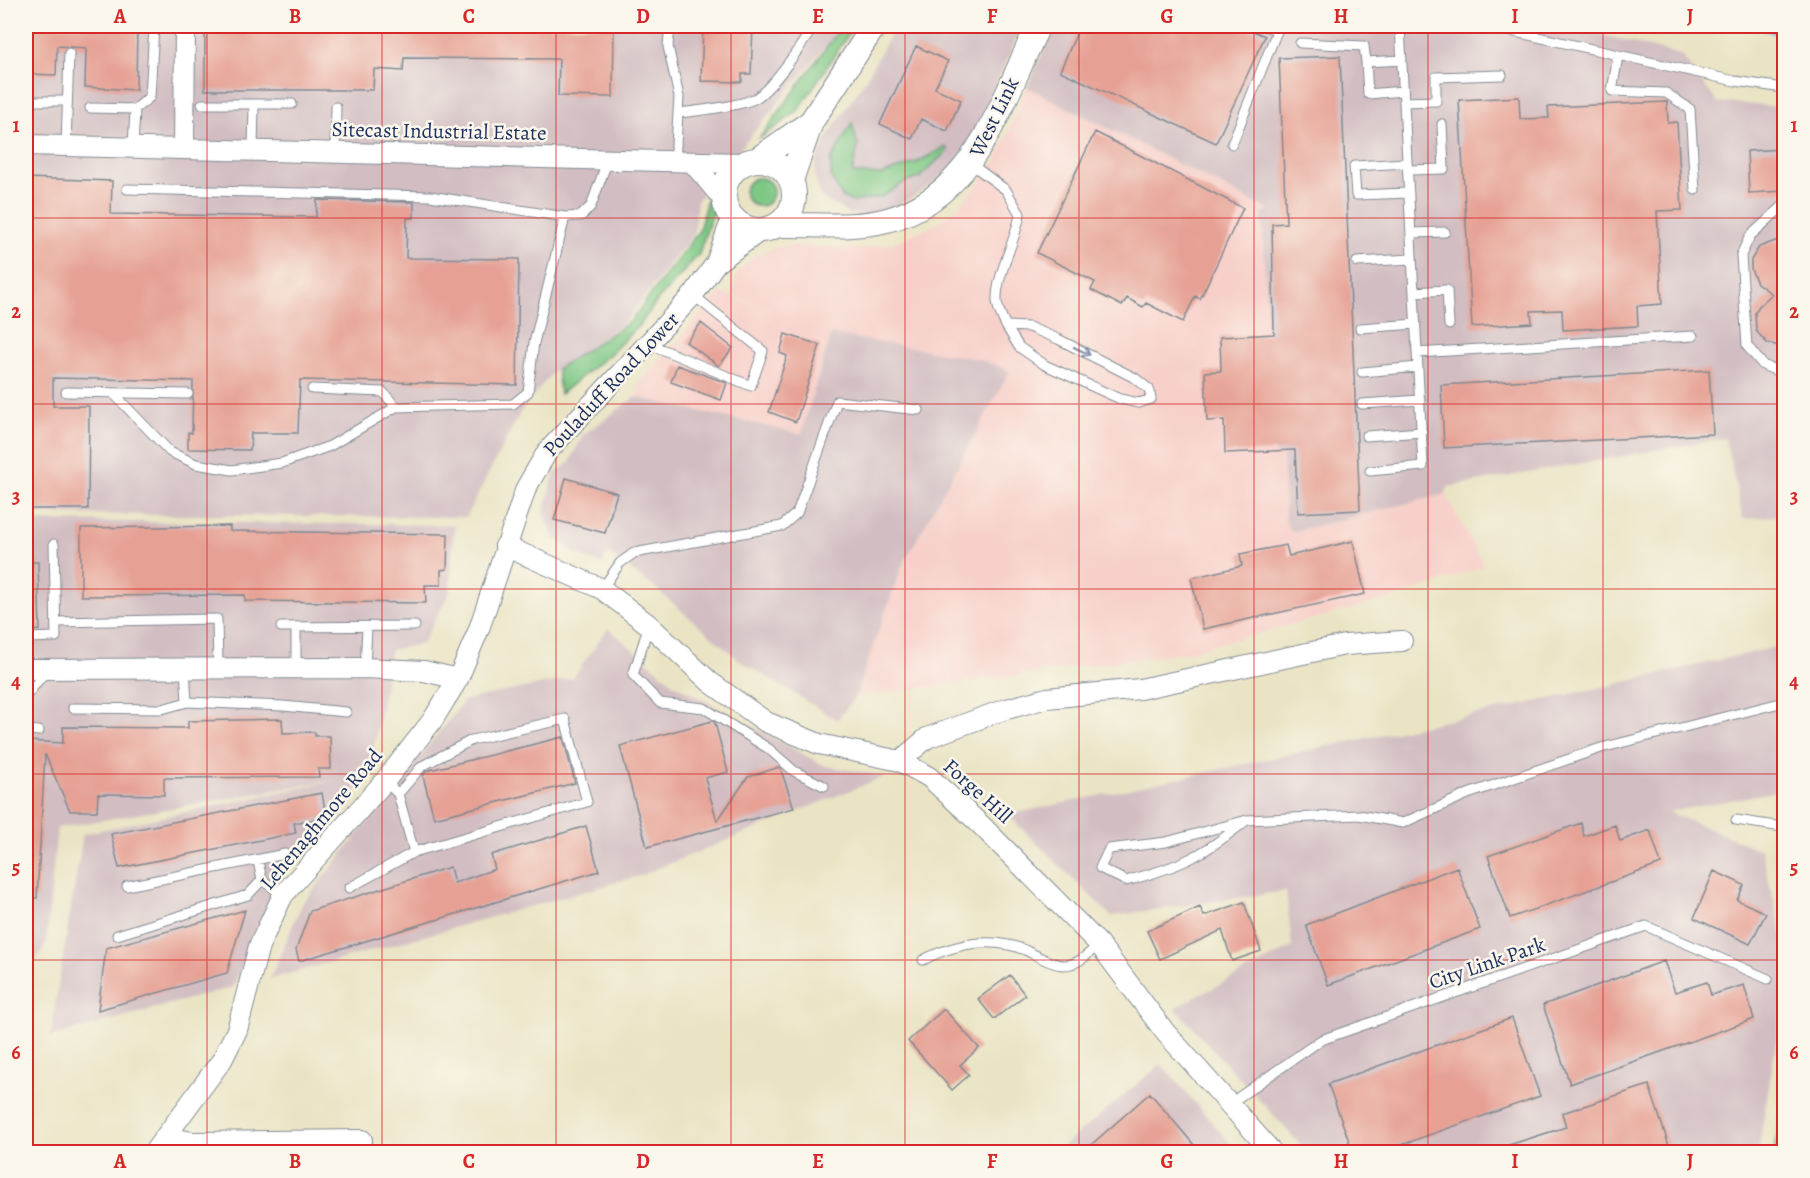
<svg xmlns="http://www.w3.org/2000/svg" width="1810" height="1178" font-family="Alegreya,serif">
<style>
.built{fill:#f7d0ca}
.industrial{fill:#d2bec2}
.green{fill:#7ec784;stroke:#4c7b71;stroke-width:1.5}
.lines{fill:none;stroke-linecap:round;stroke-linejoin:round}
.stream{stroke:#6da7dd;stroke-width:5}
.building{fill:#e6a194}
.service-casing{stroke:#828a92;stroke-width:11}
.minor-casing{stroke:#828a92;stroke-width:22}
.tertiary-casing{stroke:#828a92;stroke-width:26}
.service{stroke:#fff;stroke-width:9}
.minor{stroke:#fff;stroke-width:20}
.tertiary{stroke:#fff;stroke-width:24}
.oneway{stroke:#8d97ae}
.grid{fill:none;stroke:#d62828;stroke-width:1.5;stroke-opacity:0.55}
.labels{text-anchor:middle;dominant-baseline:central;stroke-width:5;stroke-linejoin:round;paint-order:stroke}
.street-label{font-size:21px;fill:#1b2f5e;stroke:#fbf7ec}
.neatline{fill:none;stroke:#d62828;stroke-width:2}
.grid-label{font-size:20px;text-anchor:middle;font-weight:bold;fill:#d62828}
</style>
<rect width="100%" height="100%" fill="#fbf7ec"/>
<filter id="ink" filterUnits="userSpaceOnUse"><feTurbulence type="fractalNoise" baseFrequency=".0167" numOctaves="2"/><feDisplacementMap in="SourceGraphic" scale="12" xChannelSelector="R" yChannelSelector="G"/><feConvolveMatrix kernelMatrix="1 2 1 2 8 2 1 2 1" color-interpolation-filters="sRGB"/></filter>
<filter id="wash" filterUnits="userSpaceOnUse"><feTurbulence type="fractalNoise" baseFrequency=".008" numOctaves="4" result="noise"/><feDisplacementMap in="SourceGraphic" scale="24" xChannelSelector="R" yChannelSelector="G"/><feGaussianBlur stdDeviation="1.35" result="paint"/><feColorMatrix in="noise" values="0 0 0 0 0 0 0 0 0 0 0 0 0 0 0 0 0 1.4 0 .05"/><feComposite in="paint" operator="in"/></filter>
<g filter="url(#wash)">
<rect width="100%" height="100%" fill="#eae4c5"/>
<path class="built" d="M 1027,87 L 1269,210 L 1262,215 L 1274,453 L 1283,454 L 1285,520 L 1291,532 L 1446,494 L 1484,566 L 1397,597 L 1183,653 L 855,697 L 901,568 L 1009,371 L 830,335 L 801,434 L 635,397 L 640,390 L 635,388 L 720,292 L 765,310 L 730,294 L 738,271 L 755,256 L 775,248 L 797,245 L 855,249 L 894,243 L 938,223 L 959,207 L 996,162 Z"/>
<path class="industrial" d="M 26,26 L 842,26 L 697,201 L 694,233 L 624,323 L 554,371 L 521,411 L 466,517 L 26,514 Z
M 895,26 L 1022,26 L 972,137 L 951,171 L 906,202 L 881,213 L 850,215 L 821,197 L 815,178 L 816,161 L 829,134 L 866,79 Z
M 1055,26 L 1567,26 L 1681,55 L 1717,102 L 1784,107 L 1784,515 L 1743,519 L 1725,438 L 1448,487 L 1446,494 L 1291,532 L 1285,520 L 1283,454 L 1274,453 L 1262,214 L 1269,210 L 1027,87 Z
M 831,334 L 978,359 L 1010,371 L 901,568 L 855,697 L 837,720 L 739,660 L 655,588 L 608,553 L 602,564 L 577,555 L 554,538 L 544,512 L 554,474 L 569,463 L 583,435 L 635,397 L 801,434 Z
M 26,521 L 454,525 L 450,592 L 422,644 L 391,650 L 369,774 L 285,872 L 233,987 L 50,1037 L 83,834 L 345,778 L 57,828 L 46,944 L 29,970 L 26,996 Z
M 608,628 L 674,684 L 825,766 L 886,776 L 639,876 L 270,979 L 302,904 L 465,700 L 573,678 Z
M 1784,645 L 1784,790 L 1668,812 L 1761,850 L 1784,940 L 1784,996 L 1758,1152 L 1307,1152 L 1175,1008 L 1292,947 L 1286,891 L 1111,916 L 1008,815 L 1599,688 Z
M 1161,1064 L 1238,1152 L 1056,1152 Z"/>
<path class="green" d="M 842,26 L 854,26 L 797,112 L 759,139 Z
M 852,123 L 858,146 L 852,173 L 881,175 L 918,162 L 945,147 L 948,150 L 919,178 L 905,182 L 882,197 L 853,202 L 842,197 L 831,177 L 831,160 Z
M745 192a14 14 0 1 1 28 0a14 14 0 1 1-28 0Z
M 707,199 L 714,208 L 699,254 L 656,302 L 642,322 L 610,354 L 560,394 L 557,369 L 630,322 L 699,231 Z
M 1784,1100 L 1784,1152 L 1775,1152 L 1783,1104 Z"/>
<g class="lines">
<path class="stream" d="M 1758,26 L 1784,35"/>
</g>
<g id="blocks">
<path class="building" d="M 26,26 L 137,26 L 136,90 L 85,87 L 86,48 L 57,46 L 56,75 L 26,74 Z
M 205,26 L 614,26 L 613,97 L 558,96 L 559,59 L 404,58 L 403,71 L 374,69 L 373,90 L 205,90 Z
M 703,26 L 753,26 L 751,74 L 742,74 L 742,82 L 701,81 Z
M 1080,26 L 1241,26 L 1265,36 L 1216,143 L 1060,71 Z
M 916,46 L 948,61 L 935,88 L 961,100 L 947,131 L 921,119 L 912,139 L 880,124 Z
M 1340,56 L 1360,510 L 1298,513 L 1295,450 L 1225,453 L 1224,420 L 1207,421 L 1205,372 L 1221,371 L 1220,337 L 1274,334 L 1272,224 L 1286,223 L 1279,58 Z
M 1519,97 L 1520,119 L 1549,118 L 1548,107 L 1667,102 L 1668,123 L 1677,122 L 1682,210 L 1657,211 L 1662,304 L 1637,306 L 1638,326 L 1563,330 L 1562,310 L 1531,311 L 1532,323 L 1472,327 L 1459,100 Z
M 1095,132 L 1243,208 L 1200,299 L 1195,296 L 1183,322 L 1146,303 L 1143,307 L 1127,298 L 1122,306 L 1091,290 L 1095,282 L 1037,253 Z
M 1785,149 L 1785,191 L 1749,193 L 1747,151 Z
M 26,178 L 112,181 L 111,214 L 316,217 L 317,200 L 414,202 L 414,218 L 407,218 L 406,258 L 519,259 L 517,385 L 300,380 L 298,433 L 251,433 L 250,450 L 188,449 L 188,432 L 192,433 L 193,381 L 53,378 L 53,406 L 89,406 L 88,509 L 26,509 Z
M 1775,241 L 1785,242 L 1785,345 L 1775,345 L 1767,343 L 1756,331 L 1755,313 L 1759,306 L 1772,294 L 1757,283 L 1751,269 L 1751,260 L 1759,247 Z
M 701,323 L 733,348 L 719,366 L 686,342 Z
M 785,334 L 820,345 L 796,422 L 769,412 L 787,356 L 780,353 Z
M 677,365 L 727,383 L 721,400 L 671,382 Z
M 1709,370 L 1713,434 L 1444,448 L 1441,385 Z
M 566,478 L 617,493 L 605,533 L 554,520 Z
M 230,526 L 230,531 L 448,534 L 447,569 L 441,570 L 441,585 L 425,585 L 426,603 L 245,601 L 245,595 L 81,596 L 81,528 Z
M 1353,541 L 1365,594 L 1203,629 L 1191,578 L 1242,566 L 1240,554 L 1286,545 L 1289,556 Z
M 26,562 L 38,562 L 40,630 L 26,631 Z
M 282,719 L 283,733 L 315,732 L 315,736 L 330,736 L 331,769 L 318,769 L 319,777 L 164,778 L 164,795 L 98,794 L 97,811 L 70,811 L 45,754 L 37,898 L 26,898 L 26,741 L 63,743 L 63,727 L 188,728 L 188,721 Z
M 712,721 L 715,723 L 728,772 L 705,778 L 717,821 L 748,777 L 780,767 L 794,808 L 647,847 L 620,746 Z
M 563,737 L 575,783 L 434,818 L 423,776 L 426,771 Z
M 322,793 L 326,817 L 294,823 L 296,833 L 119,868 L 111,834 Z
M 1581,823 L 1584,836 L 1615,825 L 1620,841 L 1650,830 L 1661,864 L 1510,918 L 1488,856 Z
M 586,826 L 599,871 L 299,961 L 296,950 L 310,911 L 450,867 L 454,883 L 495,869 L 491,855 Z
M 1457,867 L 1480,929 L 1328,985 L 1306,925 Z
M 1714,871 L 1744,885 L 1737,900 L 1766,913 L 1750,944 L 1694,918 Z
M 1244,902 L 1261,951 L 1232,961 L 1222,930 L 1160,959 L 1147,931 L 1200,907 L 1204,916 Z
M 245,910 L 227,973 L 98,1010 L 106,948 Z
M 1664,961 L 1675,992 L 1707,982 L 1711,995 L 1744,985 L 1754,1019 L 1570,1084 L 1543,1005 Z
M 1010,975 L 1025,995 L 994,1019 L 978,999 Z
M 944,1009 L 979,1048 L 960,1065 L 969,1075 L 952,1090 L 908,1041 Z
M 1512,1018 L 1540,1096 L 1381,1152 L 1353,1152 L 1328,1084 Z
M 1649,1085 L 1671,1152 L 1496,1152 L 1496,1149 L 1566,1127 L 1562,1113 Z
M 1150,1093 L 1200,1152 L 1083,1152 Z"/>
</g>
</g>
<g filter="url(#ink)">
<use href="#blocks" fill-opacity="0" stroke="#828a92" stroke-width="1.5"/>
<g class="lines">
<defs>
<path id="service" d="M 670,26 L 668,46 L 679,97 L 675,161
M 1265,26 L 1277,30
M 1488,26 L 1735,81 L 1784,88
M 1300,43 L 1364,46 L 1366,62 L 1402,60
M 1618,56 L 1612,91 L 1666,93 L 1690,109 L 1695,190
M 1366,62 L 1368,94 L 1403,91
M 26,101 L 67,101
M 1404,102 L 1436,101 L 1436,77 L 1502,75
M 202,104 L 292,104
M 90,108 L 135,109 L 150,97 L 154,26
M 679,113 C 697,111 742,106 756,98 C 774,87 802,44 814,26
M 1232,144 L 1279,26
M 66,146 L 69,53
M 133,147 L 135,109
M 253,150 L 254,104
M 335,152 L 336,107
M 1407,163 L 1354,166 L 1356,195 L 1409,193
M 971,164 L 1006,190 L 1020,214 C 1016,240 996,276 997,300 C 997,309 1002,317 1006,326 L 1029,327 L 1058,339 L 1135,378 L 1149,389 L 1151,399 L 1139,403 L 1120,399 L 1045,365 L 1019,347 L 1006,326
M 1408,170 L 1444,169 L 1442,124
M 127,189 L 430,196 L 565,217 L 581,216 L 591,206 L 608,159
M 1784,205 L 1750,236 L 1741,255 L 1747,346 L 1763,365 L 1784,374
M 1411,233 L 1445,232
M 1357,262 L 1412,259
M 1414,292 L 1447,290 L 1449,325
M 1360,328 L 1416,324
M 649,344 L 751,386 L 763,351 L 693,295
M 1417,353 L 1693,336
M 1362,372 L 1418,367
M 312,389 L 383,392 L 396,407
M 66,392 L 188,394
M 113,393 L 170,452 L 196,464 L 232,470 L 282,463 L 330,446 L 396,407 L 513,404 L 528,392 L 534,343 L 565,217
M 1362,404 L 1420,400
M 1366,436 L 1422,432
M 1370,471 L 1423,466 L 1400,26
M 602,589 L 620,563 L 634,553 L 782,526 L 797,513 L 837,401 L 919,410
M 56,622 L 217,619 L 218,669
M 649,625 L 633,675 L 660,703 L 704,708 L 769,749 L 794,771 L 824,786
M 281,627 L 415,626
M 296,627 L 296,669
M 26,638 L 56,637 L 54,544
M 185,668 L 187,702
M 365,668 L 367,627
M 26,696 L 47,670
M 73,708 L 162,709 L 187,702 L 283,706 L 346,712
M 26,730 L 39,731
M 385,781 L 398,794 L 414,852
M 1247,820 C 1202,856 1182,866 1126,881 L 1100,868 L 1109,849 L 1166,842 L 1247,820 L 1359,815 L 1403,823 L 1468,794 L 1601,748 L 1784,702
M 1736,820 L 1782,827
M 262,880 L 283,895
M 127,886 L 285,854
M 349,888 L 414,852 L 587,802 L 565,719 L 472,740 L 422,766 L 398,794
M 117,935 L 248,895 L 262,880 L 258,861
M 923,960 C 955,944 990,936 1025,950 C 1036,955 1052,965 1064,965 C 1079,965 1089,953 1099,944
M 1229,1104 L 1321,1040 L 1646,926 L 1768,979"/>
<path id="minor" d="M 26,145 L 743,163
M 184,149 L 185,26
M 693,163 L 724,200
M 716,263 L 760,231
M 505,546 L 602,589 L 649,625 L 710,682 L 766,722 L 819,744 L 900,761 L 929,777 L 981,825 L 1099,944 L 1165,1032 L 1272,1152
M 26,669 L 365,668 L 424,671 L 458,679
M 900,761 L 927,738 L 1003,710 L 1047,698 L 1140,689 L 1345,645 L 1402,641
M 165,1137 L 193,1142 L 362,1140
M 154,1152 L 222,1060 L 237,1030 L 259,946 L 283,895 L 385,781 L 432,721 L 458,679 L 479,629 L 526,488 L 547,452 L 693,295 L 716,263 L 732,218"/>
<path id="tertiary" d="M 758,159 L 811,122
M724 195a35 35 0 1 1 70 0a35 35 0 1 1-70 0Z
M 791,180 L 811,122 L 874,26
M 778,225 C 813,224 853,229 887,220 C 976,197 1003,98 1038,26"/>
</defs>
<use href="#service" class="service-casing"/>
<use href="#minor" class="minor-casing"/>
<use href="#tertiary" class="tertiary-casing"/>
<use href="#service" class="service"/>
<use href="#minor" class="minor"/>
<use href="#tertiary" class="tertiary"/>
</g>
<defs><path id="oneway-shaft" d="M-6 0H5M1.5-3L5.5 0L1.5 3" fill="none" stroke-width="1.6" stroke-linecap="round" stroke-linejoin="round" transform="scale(1.5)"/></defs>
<use class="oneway" href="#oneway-shaft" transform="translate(1082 351) rotate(26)"/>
</g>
<path class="grid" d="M 207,26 L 207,1152M 382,26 L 382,1152M 556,26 L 556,1152M 731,26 L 731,1152M 905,26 L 905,1152M 1079,26 L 1079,1152M 1254,26 L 1254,1152M 1428,26 L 1428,1152M 1603,26 L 1603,1152M 26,218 L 1784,218M 26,404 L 1784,404M 26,589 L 1784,589M 26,774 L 1784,774M 26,960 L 1784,960"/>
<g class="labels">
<g class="street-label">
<text transform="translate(994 117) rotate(-64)">West Link</text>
<text transform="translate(439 131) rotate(1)">Sitecast Industrial Estate</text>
<text transform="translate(611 384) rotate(-47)">Pouladuff Road Lower</text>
<text transform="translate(978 791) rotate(42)">Forge Hill</text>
<text transform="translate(321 819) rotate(-50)">Lehenaghmore Road</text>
<text transform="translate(1487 963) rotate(-19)">City Link Park</text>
</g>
</g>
<rect width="1810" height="1178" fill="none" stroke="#fbf7ec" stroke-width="66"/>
<rect x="33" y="33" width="1744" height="1112" class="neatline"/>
<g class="grid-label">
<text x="120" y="23">A</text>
<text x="295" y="23">B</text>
<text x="469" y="23">C</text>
<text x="643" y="23">D</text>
<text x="818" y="23">E</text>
<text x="992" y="23">F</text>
<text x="1167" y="23">G</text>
<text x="1341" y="23">H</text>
<text x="1515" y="23">I</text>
<text x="1690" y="23">J</text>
<text x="16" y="132">1</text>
<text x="1794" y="132">1</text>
<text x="16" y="318">2</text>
<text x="1794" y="318">2</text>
<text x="16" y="503">3</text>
<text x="1794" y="503">3</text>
<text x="16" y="688">4</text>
<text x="1794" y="688">4</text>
<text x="16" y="874">5</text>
<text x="1794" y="874">5</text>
<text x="16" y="1059">6</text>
<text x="1794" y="1059">6</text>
<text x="120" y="1168">A</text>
<text x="295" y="1168">B</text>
<text x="469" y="1168">C</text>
<text x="643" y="1168">D</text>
<text x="818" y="1168">E</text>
<text x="992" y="1168">F</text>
<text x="1167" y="1168">G</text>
<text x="1341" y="1168">H</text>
<text x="1515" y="1168">I</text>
<text x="1690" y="1168">J</text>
</g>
</svg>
